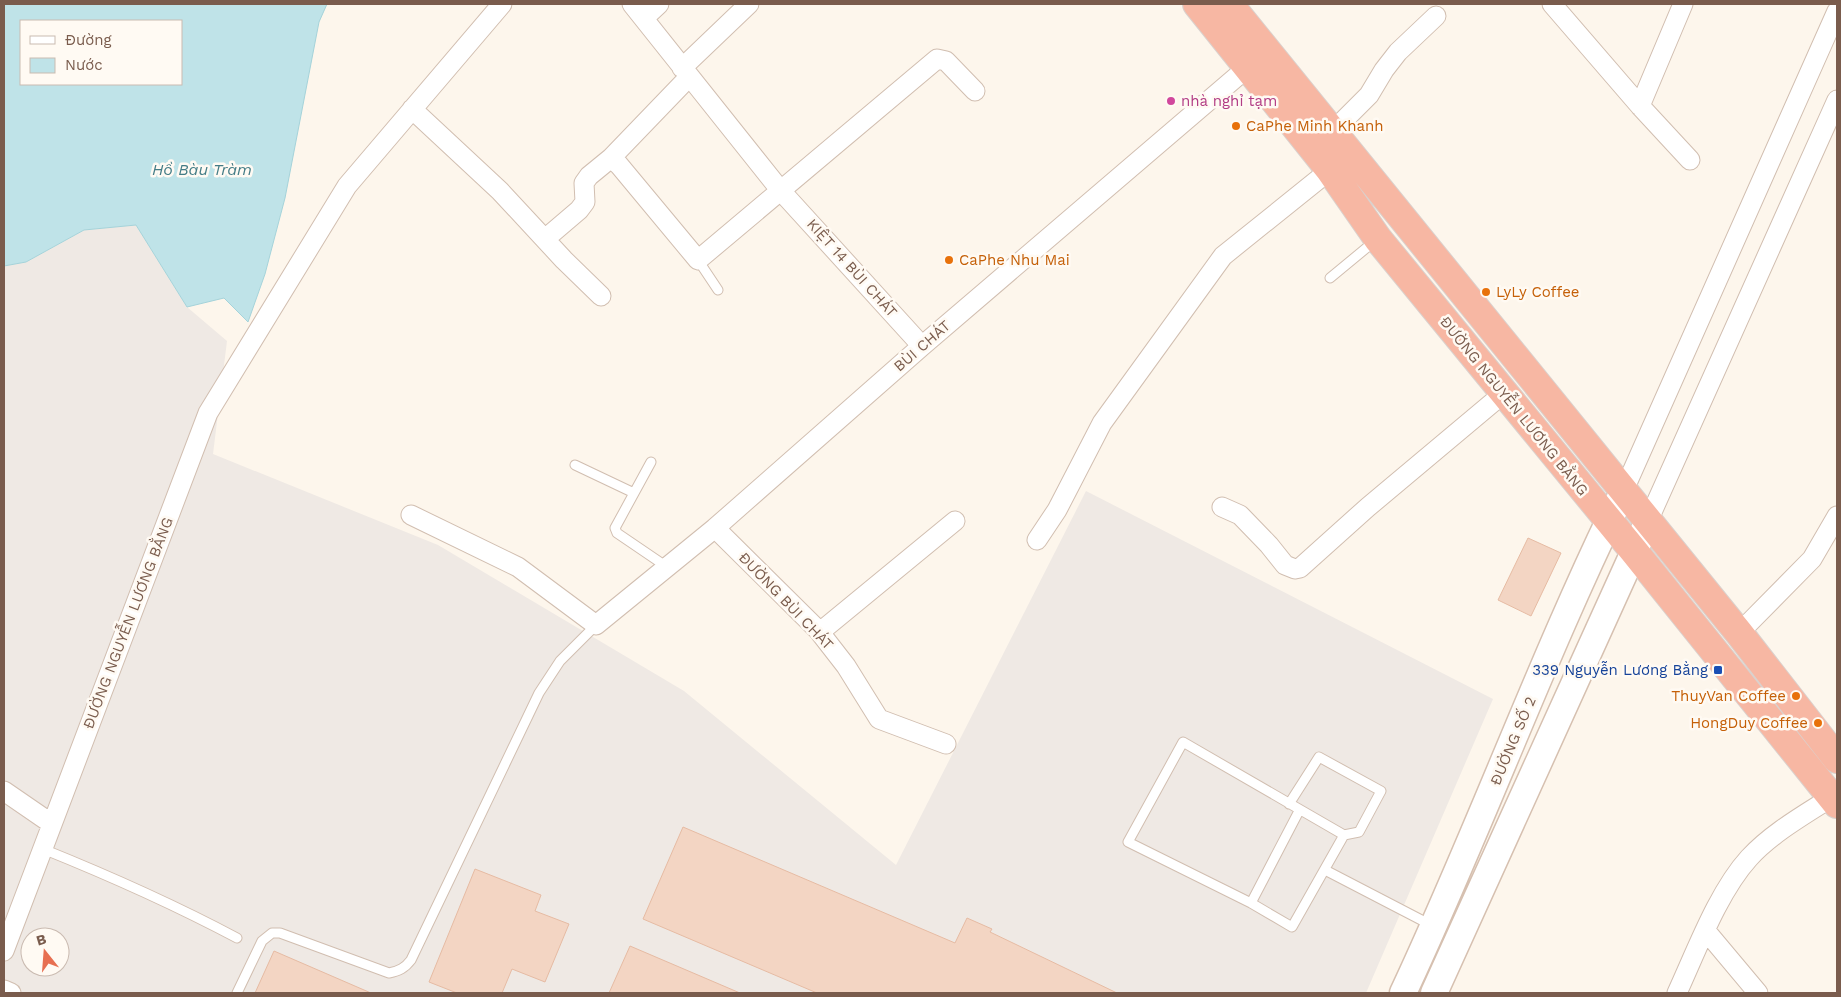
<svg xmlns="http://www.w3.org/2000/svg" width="1841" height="997" font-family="'Work Sans',sans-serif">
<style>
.industrial{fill:#efe9e4;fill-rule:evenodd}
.water{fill:#bfe3e8;stroke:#a5d3da;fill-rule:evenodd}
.building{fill:#f3d5c3;stroke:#e6bba3}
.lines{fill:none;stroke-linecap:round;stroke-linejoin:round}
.lane-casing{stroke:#d1beb0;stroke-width:11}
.street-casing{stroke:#d1beb0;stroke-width:21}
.secondary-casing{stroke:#d6c0b0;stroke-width:29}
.highway-casing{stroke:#dad1cd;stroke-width:30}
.lane{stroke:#fff;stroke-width:9}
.street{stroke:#fff;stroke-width:19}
.secondary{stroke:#fff;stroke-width:26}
.highway{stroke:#f7b7a3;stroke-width:28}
.hotel-dot{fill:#d1479c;stroke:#fffaf3;stroke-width:2}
.food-dot{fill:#e8710a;stroke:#fffaf3;stroke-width:2}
.transit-dot{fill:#1a4fb4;stroke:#fffaf3;stroke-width:2}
.labels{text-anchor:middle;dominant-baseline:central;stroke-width:5;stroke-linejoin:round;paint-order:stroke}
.hotel-label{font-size:15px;fill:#b23c85;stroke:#fffaf3;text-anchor:start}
.food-label{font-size:15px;fill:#c56008;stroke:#fffaf3;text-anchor:start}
.street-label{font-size:15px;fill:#7a5c4d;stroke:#fffaf3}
.transit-label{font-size:15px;fill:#164399;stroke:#fffaf3;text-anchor:end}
.water-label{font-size:16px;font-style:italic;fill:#437c86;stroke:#fffaf3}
</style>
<rect width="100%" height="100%" fill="#fdf6ec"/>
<path class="industrial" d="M 136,225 L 187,307 L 227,341 L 213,454 L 438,545 L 684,691 L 896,865 L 1086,491 L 1493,699 L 1366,993 L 4,993 L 4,266 L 26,262 L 84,230 ZM 30,937 L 60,937 L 60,967 L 30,967 Z"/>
<path class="water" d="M 4,4 L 327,4 L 319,22 L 285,198 L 265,274 L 248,322 L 224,298 L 187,307 L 136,225 L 84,230 L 26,262 L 4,266 ZM 21,21 L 181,21 L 181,84 L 21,84 Z"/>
<path class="building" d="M 1528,538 L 1561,553 L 1531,616 L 1498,600 Z
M 683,827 L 955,943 L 967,918 L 992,929 L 990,932 L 1117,993 L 817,993 L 643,919 Z
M 475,869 L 541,895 L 535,911 L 569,924 L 545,982 L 512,969 L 502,993 L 457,993 L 429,982 Z
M 630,946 L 740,993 L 609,993 Z
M 274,951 L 371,993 L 255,993 Z"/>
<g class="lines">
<defs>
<path id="lane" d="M 698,260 L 718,290
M 1330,278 L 1376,240
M 651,462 L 615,528 L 617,533 L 667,567
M 575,465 L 634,493
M 1289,804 L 1319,757 L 1381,791 L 1359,832 L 1344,835 L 1183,742 L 1128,842 L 1251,903 L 1292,927 L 1344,835
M 43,849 C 110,876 173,904 237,938
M 1325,870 L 1431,925
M 1251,903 L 1299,811
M 237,993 L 262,941 L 272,933 L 280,933 L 389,973 C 399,971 405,968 411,960 L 539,693 L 560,661 L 596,625"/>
<path id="street" d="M 632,4 L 781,191 L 922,346
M 1552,4 L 1640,106 L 1690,160
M 644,18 L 659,4
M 682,68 L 749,4
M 689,77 L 611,158 L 619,165 L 698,260 L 937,59 L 946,61 L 975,91
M 1640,106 L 1683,4
M 412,109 L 500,191 L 564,260 L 601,296
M 1333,131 L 1369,95 L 1384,70 L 1398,52 L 1436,16
M 545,239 L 579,210 L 585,202 L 584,183 L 589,176 L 611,158
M 1624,490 L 1837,11
M 1222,507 L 1240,515 L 1269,545 L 1285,565 L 1295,569 L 1300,568 L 1368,507 L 1504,393
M 411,515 L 518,567 L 596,625 L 715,528 L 922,346 L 1248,67
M 1648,521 L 1837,100
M 715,528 L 818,630 L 846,666 L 879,719 L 946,744
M 1037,540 L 1057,510 L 1102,423 L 1223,256 L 1330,170
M 820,632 L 955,521
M 1739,633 L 1812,559 L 1837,516
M 4,791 L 52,824
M 1706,931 L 1758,993
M 4,951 L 208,413 L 347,186 L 502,4
M 4,990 L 11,993
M 1677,993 C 1696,952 1718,892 1749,858 C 1772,833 1804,815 1832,797"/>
<path id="secondary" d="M 1403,993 C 1481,827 1543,654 1624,490
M 1434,993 L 1648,521"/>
<path id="highway" d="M 1197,4 L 1330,170 L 1378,239 L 1633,550 L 1837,804
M 1229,4 L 1739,633 L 1837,759"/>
</defs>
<use href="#lane" class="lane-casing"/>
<use href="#street" class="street-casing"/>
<use href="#secondary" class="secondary-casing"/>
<use href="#highway" class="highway-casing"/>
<use href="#lane" class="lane"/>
<use href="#street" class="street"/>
<use href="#secondary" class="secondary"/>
<use href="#highway" class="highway"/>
</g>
<circle class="hotel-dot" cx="1171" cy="101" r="5"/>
<g class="food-dot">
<circle cx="1236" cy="126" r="5"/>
<circle cx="949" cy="260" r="5"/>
<circle cx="1486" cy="292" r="5"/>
<circle cx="1796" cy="696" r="5"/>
<circle cx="1818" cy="723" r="5"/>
</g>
<rect class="transit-dot" x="1713" y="665" width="10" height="10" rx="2.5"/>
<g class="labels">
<g class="hotel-label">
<text x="1181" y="101">nhà nghỉ tạm</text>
</g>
<g class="food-label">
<text x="1246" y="126">CaPhe Minh Khanh</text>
<text x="959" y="260">CaPhe Nhu Mai</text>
<text x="1496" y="292">LyLy Coffee</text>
<text x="1786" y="696" text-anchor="end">ThuyVan Coffee</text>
<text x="1808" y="723" text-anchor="end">HongDuy Coffee</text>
</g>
<g class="street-label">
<text transform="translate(852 268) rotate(48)">KIỆT 14 BÙI CHÁT</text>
<text transform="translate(922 346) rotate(-41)">BÙI CHÁT</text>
<text transform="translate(1514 406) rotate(51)">ĐƯỜNG NGUYỄN LƯƠNG BẰNG</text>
<text transform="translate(786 601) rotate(46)">ĐƯỜNG BÙI CHÁT</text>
<text transform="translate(128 623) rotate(-69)">ĐƯỜNG NGUYỄN LƯƠNG BẰNG</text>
<text transform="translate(1513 741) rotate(-67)">ĐƯỜNG SỐ 2</text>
</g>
<g class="transit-label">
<text x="1708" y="670">339 Nguyễn Lương Bằng</text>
</g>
<g class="water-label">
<text x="202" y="169">Hồ Bàu Tràm</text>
</g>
</g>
<rect width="1841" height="997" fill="none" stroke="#7a5c4d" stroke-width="10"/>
<rect x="20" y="20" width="162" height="65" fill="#fffaf3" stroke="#cabbb1"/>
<rect x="30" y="36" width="25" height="8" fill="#ffffff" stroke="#cabbb1"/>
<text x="65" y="45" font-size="15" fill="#7a5c4d">Đường</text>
<rect x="30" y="58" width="25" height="15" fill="#bfe3e8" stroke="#cabbb1"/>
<text x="65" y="70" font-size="15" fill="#7a5c4d">Nước</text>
<g transform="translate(45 952) rotate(343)"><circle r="24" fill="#fffaf3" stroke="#cabbb1"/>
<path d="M0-4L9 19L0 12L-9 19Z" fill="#e76f51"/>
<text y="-8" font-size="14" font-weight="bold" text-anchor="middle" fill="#7a5c4d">B</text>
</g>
</svg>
